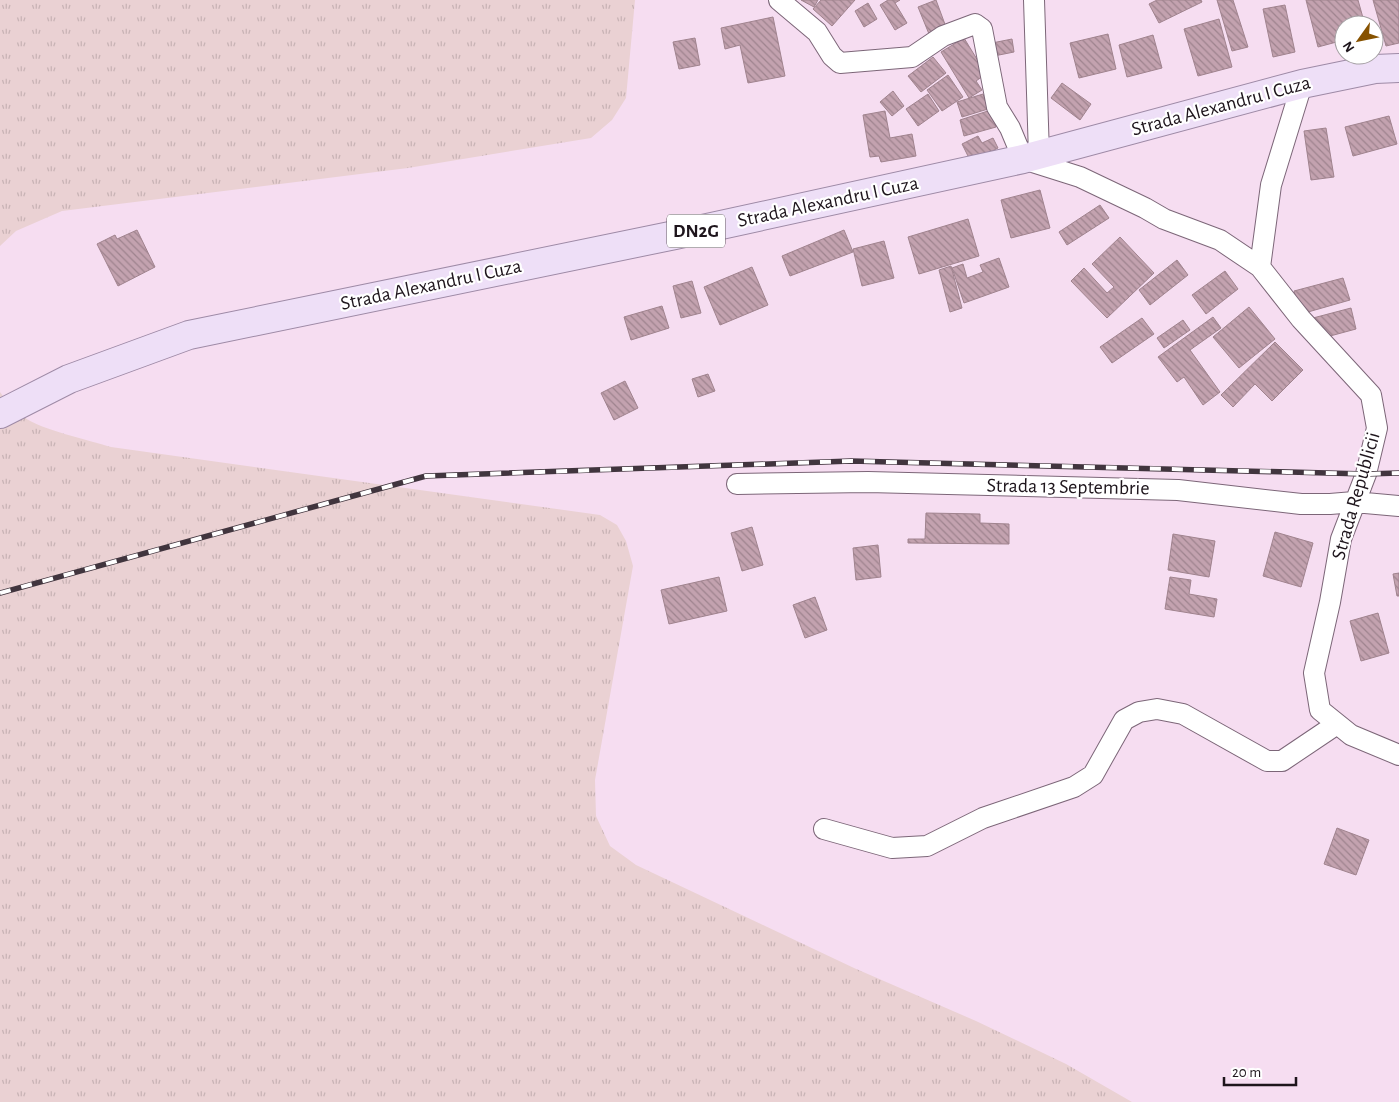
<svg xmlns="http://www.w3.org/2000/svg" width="1399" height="1102" font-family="'Alegreya Sans',sans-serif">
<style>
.grass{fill:url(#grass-tufts)}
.building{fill:url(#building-back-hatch);stroke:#a0838e}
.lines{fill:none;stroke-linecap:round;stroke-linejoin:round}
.minor-casing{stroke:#7c6678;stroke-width:22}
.primary-casing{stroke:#9e8aa6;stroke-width:30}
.minor{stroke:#fff;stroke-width:20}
.primary{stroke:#eedff7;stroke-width:28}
.rail-casing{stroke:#41353e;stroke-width:5.5}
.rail{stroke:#fff;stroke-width:4;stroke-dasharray:11;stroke-linecap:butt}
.labels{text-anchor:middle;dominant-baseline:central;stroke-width:4.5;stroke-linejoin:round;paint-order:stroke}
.shield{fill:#fff;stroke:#625b60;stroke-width:1}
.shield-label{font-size:19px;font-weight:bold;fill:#1e151c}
.street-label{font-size:20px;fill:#1e151c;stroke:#fff}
</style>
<defs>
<pattern id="grass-tufts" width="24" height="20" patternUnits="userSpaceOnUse" patternTransform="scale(1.25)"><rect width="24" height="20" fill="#ead1d3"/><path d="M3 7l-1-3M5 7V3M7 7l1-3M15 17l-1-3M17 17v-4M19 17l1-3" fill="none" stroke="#c8b3b5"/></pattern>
<pattern id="building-back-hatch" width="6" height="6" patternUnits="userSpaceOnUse" patternTransform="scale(1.25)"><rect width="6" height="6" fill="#c3a2af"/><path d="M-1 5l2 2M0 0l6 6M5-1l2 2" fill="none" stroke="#9e838e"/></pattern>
</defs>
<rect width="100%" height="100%" fill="#f6ddf1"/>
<path class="grass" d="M 0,0 L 635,0 L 626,98 L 612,120 L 591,138 L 408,168 L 62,211 L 16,231 L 0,246 Z
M 0,392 C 6,401 15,410 24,417 C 41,430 89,440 111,447 L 600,515 L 617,525 L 626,541 L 633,566 L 595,780 L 596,816 L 610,846 L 636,865 L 854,968 L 976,1021 L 1066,1064 L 1132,1102 L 0,1102 Z"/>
<path class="building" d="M 801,0 L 818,0 L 814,7 Z
M 821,0 L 855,0 L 832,26 L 813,9 Z
M 888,0 L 900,0 L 895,3 L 907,23 L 895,30 L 880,5 Z
M 936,0 L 946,27 L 929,34 L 918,7 Z
M 1157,0 L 1201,0 L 1202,2 L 1159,23 L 1149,4 Z
M 1217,0 L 1233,0 L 1248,47 L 1232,51 Z
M 1306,0 L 1358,0 L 1365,25 L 1344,25 L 1344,40 L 1318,47 Z
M 1373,0 L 1399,0 L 1399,43 L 1386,46 Z
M 868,3 L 877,19 L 864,27 L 855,11 Z
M 1285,5 L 1295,52 L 1273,57 L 1263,9 Z
M 773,17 L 785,76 L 748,83 L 740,45 L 725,49 L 721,28 Z
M 1219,19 L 1232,67 L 1198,76 L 1184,29 Z
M 1108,34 L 1116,69 L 1079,78 L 1070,43 Z
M 1153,35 L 1162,68 L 1127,77 L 1119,45 Z
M 695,38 L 700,65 L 679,69 L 673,42 Z
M 964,38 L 986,74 L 976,81 L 982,90 L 969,98 L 941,52 Z
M 1012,39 L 1014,52 L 989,57 L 987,44 Z
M 933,57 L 946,73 L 921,92 L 908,76 Z
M 948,75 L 963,97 L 942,111 L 927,90 Z
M 1062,83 L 1091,104 L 1080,120 L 1051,98 Z
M 893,91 L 904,106 L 892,116 L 880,102 Z
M 928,94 L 939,111 L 918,126 L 906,109 Z
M 983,94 L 988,109 L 962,117 L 957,102 Z
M 991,110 L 996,127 L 964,136 L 960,120 Z
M 885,111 L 890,138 L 912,134 L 916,156 L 881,162 L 879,156 L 870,157 L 863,115 Z
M 1389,116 L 1397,144 L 1353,156 L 1345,127 Z
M 1326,128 L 1334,177 L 1311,180 L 1304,131 Z
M 978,136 L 982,143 L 993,138 L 998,148 L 971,162 L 962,144 Z
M 1040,190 L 1050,228 L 1011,238 L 1001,200 Z
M 1100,205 L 1109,218 L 1067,245 L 1059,232 Z
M 968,219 L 979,256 L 919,274 L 908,237 Z
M 137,230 L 155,267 L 118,286 L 97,244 L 115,235 L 117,239 Z
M 844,230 L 853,252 L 790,276 L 782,256 Z
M 1120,237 L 1154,273 L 1107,318 L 1071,281 L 1084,268 L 1107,293 L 1114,287 L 1092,264 Z
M 884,241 L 894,278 L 862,286 L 853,249 Z
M 999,258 L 1009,287 L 964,303 L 952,268 L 963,264 L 967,278 L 983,272 L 980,265 Z
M 1177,260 L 1188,275 L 1150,305 L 1139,290 Z
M 951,266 L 962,308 L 950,312 L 939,270 Z
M 752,267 L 768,305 L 720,325 L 704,287 Z
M 1225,271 L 1238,289 L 1206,314 L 1192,295 Z
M 1343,278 L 1350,300 L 1301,314 L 1294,291 Z
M 692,281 L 701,313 L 681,318 L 673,286 Z
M 662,306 L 669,328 L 631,340 L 624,317 Z
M 1249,307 L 1275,339 L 1239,368 L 1213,337 Z
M 1351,308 L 1356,329 L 1319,339 L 1313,318 Z
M 1213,317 L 1221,328 L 1190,350 L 1220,392 L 1203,405 L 1184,377 L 1177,382 L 1158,357 Z
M 1142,318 L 1154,334 L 1112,363 L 1100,347 Z
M 1183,320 L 1190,330 L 1164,348 L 1157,338 Z
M 1275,342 L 1303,370 L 1272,401 L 1255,384 L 1233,407 L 1221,395 Z
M 708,374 L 715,391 L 698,397 L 692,379 Z
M 625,381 L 638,408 L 614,420 L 601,393 Z
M 926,513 L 980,514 L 980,523 L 1009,524 L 1009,544 L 908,543 L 908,539 L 925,539 Z
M 752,527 L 763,565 L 742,571 L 731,533 Z
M 1275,532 L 1313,543 L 1301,587 L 1263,576 Z
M 1173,534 L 1215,541 L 1209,577 L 1168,570 Z
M 878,545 L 881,577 L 856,580 L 853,548 Z
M 1399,573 L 1399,596 L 1397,596 L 1393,574 Z
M 719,577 L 727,611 L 669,624 L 661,590 Z
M 1170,577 L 1191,580 L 1189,594 L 1217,599 L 1214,617 L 1165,609 Z
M 815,597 L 827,630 L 805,638 L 793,605 Z
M 1378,613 L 1389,653 L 1361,661 L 1350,621 Z
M 1337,828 L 1369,840 L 1356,875 L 1324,864 Z"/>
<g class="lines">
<defs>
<path id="minor" d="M 779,0 L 817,32 L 832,56 L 840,63 L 912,57 L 943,36 L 975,24 L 982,29 L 997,107 L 1010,128 L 1023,159 L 1080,177 L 1145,208 L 1164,219 L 1220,240 L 1260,267
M 1034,0 L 1039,155
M 1302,84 L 1271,185 L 1260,267 L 1301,319 L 1371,395 L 1377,428 L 1366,474 L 1341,539 L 1330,602 L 1314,673 L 1320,710 L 1351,735 L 1399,755
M 737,484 L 868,482 L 1178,490 L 1301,504 L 1330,504 L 1354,502 L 1399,506
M 824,829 L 892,848 L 927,846 L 983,818 L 1074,787 L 1093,775 L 1124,720 L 1139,712 L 1157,709 L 1183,714 L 1267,761 L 1282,761 L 1337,724"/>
<path id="primary" d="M 0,414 L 69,379 L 189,335 L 675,235 L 1023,159 L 1302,84 L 1375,69 L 1399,68"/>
</defs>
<use href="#minor" class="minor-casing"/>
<use href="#primary" class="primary-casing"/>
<use href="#minor" class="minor"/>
<use href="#primary" class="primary"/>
<defs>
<path id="rail" d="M 0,593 L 426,476 L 851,461 L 1366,474 L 1399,473"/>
</defs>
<use href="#rail" class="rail-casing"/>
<use href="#rail" class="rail"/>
</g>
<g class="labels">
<rect class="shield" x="667" y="214.5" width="58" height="33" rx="4"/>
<g class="shield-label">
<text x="696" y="231">DN2G</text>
</g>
<g class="street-label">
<text transform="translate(1221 106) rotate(-15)">Strada Alexandru I Cuza</text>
<text transform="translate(828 202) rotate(-12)">Strada Alexandru I Cuza</text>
<text transform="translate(431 285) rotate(-12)">Strada Alexandru I Cuza</text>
<text transform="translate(1068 487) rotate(1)">Strada 13 Septembrie</text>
<text transform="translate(1356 496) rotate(-74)">Strada Republicii</text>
</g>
</g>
<g transform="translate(1359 40) rotate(237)"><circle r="24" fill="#ffffff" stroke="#a5a1a4"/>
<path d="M0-4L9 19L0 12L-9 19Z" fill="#875200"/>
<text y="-8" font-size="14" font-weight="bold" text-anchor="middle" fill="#1e151c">N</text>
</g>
<path d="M1224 1077v8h72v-8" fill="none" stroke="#1e151c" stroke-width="2.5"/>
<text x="1232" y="1077" font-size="15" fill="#1e151c" stroke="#ffffff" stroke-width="4" paint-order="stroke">20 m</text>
</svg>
